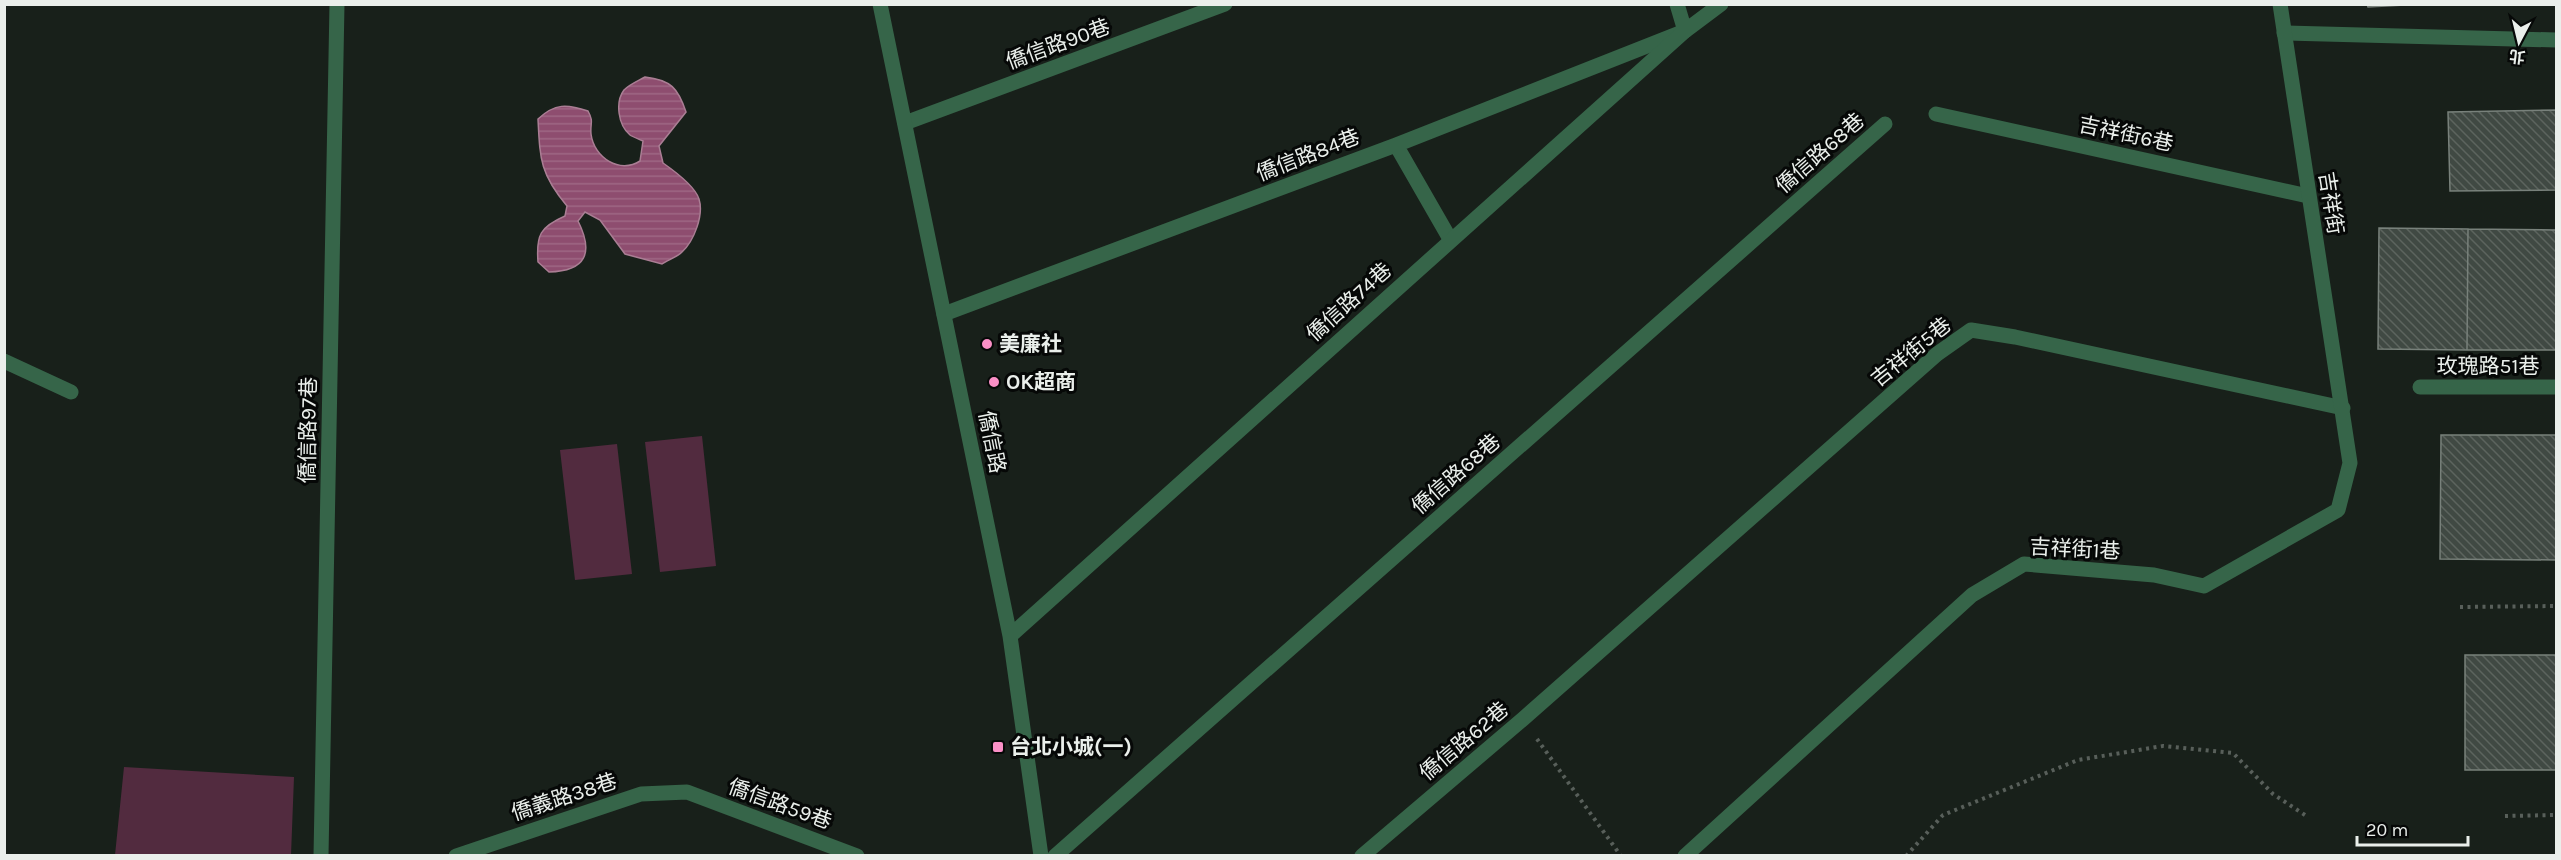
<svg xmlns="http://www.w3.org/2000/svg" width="2561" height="860" font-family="Karla,'Noto Sans TC',sans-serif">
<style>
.pitch{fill:#522b3f}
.water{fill:url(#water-rules);stroke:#aa7e94;stroke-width:1.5}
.building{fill:url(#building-back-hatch);stroke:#78817b;stroke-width:1.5}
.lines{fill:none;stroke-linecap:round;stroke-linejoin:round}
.path{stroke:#585f5a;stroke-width:4;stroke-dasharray:3 4.5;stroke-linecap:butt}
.service{stroke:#366549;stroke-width:15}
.minor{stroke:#366549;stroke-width:15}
.poi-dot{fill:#fa8fc6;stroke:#060807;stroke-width:2}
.labels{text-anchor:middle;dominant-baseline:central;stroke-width:6;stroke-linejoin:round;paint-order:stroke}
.street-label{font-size:21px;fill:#eaefeb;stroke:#060807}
.poi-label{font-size:21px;font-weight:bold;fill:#eaefeb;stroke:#060807;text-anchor:start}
</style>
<defs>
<pattern id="water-rules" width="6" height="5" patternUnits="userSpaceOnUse" patternTransform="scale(1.5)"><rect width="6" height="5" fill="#8e4d6f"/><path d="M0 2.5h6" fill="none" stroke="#9e6784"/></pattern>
<pattern id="building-back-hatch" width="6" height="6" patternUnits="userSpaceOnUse" patternTransform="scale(1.5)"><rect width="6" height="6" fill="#404943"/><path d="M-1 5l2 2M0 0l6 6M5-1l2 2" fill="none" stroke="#5c645e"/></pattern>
</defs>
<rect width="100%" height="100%" fill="#18201a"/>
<path class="pitch" d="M 702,436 L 716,566 L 660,572 L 645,442 Z
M 617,444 L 632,574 L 575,580 L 560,450 Z
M 124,767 L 294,777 L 291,855 L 115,855 Z"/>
<path class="water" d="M 645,77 C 671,80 678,88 686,112 L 659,146 L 663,163 C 673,170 695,186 699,199 C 704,215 694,241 682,252 C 677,257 668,260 662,264 L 625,254 L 600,220 L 585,212 L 578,221 C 594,253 586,271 549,272 L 538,262 C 536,235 540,227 565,216 L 567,206 C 540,174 540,159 538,119 C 555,103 567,104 588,111 C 594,122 590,123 591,134 C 594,158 620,174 640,161 L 643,141 C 639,139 633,137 630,135 C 618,125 615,102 624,90 C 630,84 638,81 645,77 Z"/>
<path class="building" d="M 2367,4 L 2424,4 L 2368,7 Z
M 2556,110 L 2556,190 L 2450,191 L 2448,112 Z
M 2379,228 L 2468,229 L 2467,350 L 2378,349 Z
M 2468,229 L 2556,230 L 2556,350 L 2467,350 Z
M 2441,435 L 2556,435 L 2556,560 L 2440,559 Z
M 2465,655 L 2556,655 L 2556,770 L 2465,770 Z"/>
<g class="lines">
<path class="path" d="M 2460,607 L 2556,606
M 1537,739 L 1621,856
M 2505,816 L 2556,815
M 1906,856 L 1943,815 L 2078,760 L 2163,746 L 2233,753 L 2273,794 L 2305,815"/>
<path class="service" d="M 2284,33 L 2556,40
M 1936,114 L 2308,196
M 905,123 L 1225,4
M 1396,145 L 1450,239
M 944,314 L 1396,145 L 1685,31
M 4,361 L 71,392
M 2420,387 L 2556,387
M 456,856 L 641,794 L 687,792 L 857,856
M 1055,856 L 1885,124
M 1362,856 L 1523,719 L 1937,354 L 1971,330 L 2015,337 L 2343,408"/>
<path class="minor" d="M 880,4 L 1010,636 L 1041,856
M 1677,4 L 1685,31
M 1010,636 L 1685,31 L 1721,4
M 321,856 L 337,4
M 1685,856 L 1972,595 L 2024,564 L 2154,575 L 2204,586 L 2338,510 L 2350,463 L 2280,4"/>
</g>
<g class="poi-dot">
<circle cx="987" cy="344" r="6"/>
<circle cx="994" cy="382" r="6"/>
<rect x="992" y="741" width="12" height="12" rx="3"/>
</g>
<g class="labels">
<g class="street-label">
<text transform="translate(1058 44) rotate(-20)">僑信路90巷</text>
<text transform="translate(2126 134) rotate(12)">吉祥街6巷</text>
<text transform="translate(1820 153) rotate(-41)">僑信路68巷</text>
<text transform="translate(1308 155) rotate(-21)">僑信路84巷</text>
<text transform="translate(2331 203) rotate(81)">吉祥街</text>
<text transform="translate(1349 302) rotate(-42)">僑信路74巷</text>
<text transform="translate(1911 352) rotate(-39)">吉祥街5巷</text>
<text x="2488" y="366">玫瑰路51巷</text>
<text transform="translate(308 430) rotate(-89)">僑信路97巷</text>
<text transform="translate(992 442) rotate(79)">僑信路</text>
<text transform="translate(1456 474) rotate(-41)">僑信路68巷</text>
<text transform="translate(2075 549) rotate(3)">吉祥街1巷</text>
<text transform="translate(1464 741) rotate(-40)">僑信路62巷</text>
<text transform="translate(564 797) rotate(-18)">僑義路38巷</text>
<text transform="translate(780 804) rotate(20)">僑信路59巷</text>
</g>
<g class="poi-label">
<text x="999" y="344">美廉社</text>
<text x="1006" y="382">OK超商</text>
<text x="1010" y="747">台北小城(一)</text>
</g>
</g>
<rect width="2561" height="860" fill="none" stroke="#eaefeb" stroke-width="12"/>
<g transform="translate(2519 42) rotate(187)" stroke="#060807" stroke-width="4.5" paint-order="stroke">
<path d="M0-4.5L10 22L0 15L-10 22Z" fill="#eaefeb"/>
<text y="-9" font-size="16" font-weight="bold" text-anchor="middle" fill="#eaefeb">北</text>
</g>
<path d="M2357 836v9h111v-9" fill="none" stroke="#eaefeb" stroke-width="3"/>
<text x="2366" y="836" font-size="18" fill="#eaefeb" stroke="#060807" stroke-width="4.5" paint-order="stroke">20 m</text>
</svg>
